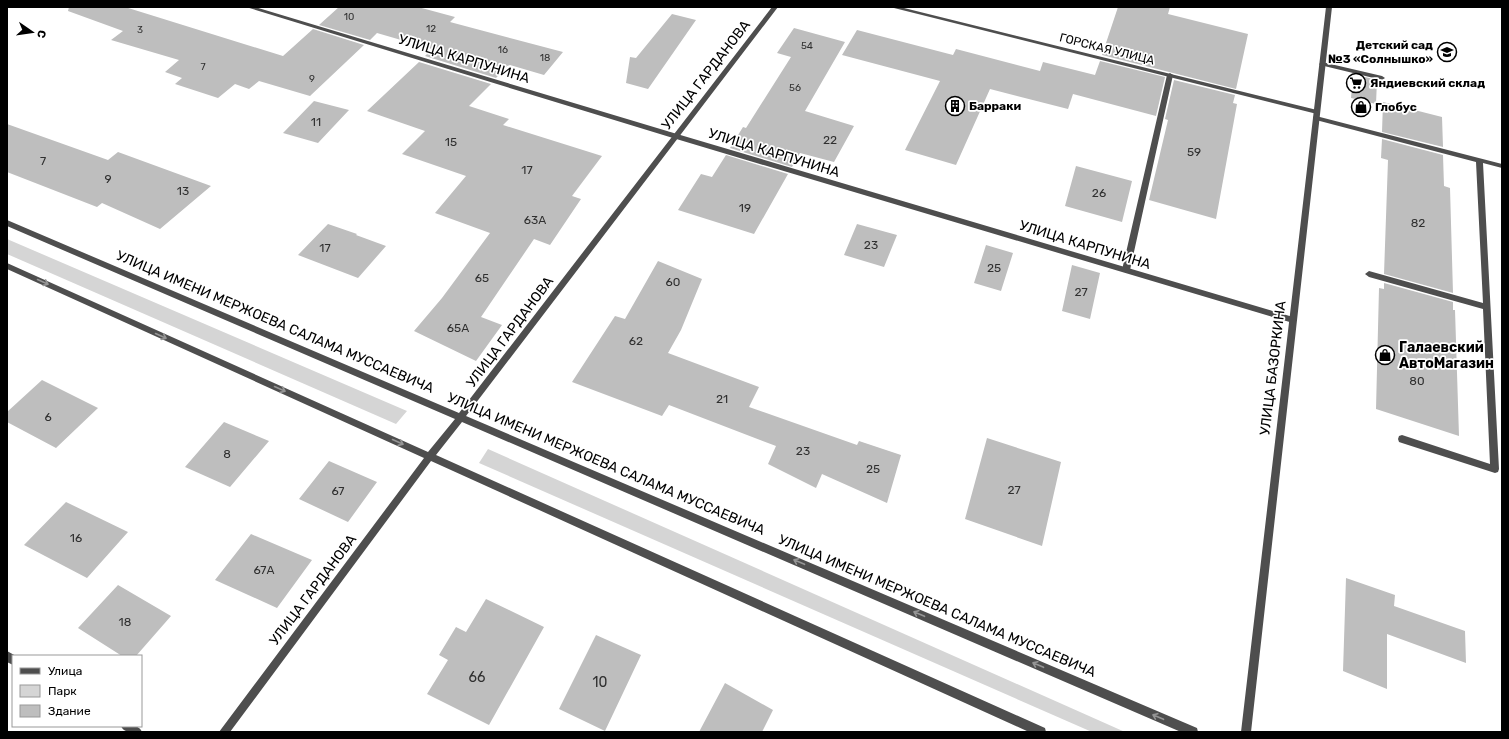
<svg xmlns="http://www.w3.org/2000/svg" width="1509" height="739" font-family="Rubik,sans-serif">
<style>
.green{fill:#d5d5d5}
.building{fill:#bebebe}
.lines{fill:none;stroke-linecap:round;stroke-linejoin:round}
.service{fill:#4e4e4e;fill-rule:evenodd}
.minor{fill:#4e4e4e;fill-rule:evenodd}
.tertiary{fill:#4e4e4e;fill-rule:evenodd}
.oneway{stroke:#959595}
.labels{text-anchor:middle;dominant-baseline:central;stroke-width:3.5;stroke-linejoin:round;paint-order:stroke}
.far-number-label{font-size:10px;fill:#303030}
.far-poi-label{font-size:12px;font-weight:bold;fill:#000;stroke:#fff;text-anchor:start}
.far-street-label{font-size:12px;fill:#000;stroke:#fff}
.number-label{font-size:12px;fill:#303030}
.street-label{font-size:14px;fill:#000;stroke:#fff}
.poi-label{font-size:14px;font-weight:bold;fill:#000;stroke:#fff;text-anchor:start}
.near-number-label{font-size:14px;fill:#303030}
</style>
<rect width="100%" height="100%" fill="#fff"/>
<path class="green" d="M 7,239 L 407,411 L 396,424 L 7,254 Z
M 488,449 L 1125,732 L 1092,732 L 479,463 Z"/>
<path class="building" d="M 69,7 L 125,7 L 283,56 L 313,29 L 364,45 L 310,96 L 259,81 L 249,89 L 235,84 L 218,98 L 175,84 L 182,78 L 165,72 L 179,60 L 111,40 L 123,31 L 68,11 Z
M 339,7 L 418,7 L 455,17 L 450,22 L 563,52 L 544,75 L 510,65 L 507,66 L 496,78 L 425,56 L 432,49 L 377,33 L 370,40 L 319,25 Z
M 1118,7 L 1170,7 L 1168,14 L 1248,34 L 1236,89 L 1102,55 Z
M 672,14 L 696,20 L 648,89 L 626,83 L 630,57 L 636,58 Z
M 794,28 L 845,42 L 805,111 L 854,126 L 834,162 L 800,153 L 792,167 L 730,148 L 743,127 L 746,128 L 791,57 L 777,53 Z
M 857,30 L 953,55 L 956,49 L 1040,71 L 1043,62 L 1095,75 L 1100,61 L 1165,77 L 1156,116 L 1073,94 L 1068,109 L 990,89 L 956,165 L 905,150 L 940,81 L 842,55 Z
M 419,62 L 491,84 L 469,106 L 509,119 L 503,125 L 602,156 L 572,196 L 581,199 L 550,245 L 534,239 L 481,317 L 502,325 L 476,361 L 414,331 L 442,298 L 490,233 L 435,213 L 466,176 L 402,154 L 425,131 L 367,111 Z
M 1353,74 L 1377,80 L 1376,104 L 1351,98 Z
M 1174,80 L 1235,95 L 1233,103 L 1237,104 L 1216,219 L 1149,200 L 1168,120 L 1165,119 Z
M 314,101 L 349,110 L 318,143 L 283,133 Z
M 1383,102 L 1442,117 L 1443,147 L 1382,132 Z
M 7,124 L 108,160 L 118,152 L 211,186 L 160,229 L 102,203 L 97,207 L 7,172 Z
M 1382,139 L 1443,155 L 1444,186 L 1450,188 L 1453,293 L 1384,274 L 1388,160 L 1381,158 Z
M 726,155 L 788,174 L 754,234 L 678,210 L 701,174 L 712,177 Z
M 1076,166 L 1132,181 L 1122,222 L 1065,206 Z
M 328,224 L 357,234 L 356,235 L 386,246 L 358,278 L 298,255 Z
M 857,224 L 897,235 L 884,267 L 844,255 Z
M 986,245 L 1013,253 L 1001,291 L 974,283 Z
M 658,261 L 702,279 L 681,330 L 668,353 L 759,387 L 749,407 L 857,445 L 859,441 L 901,455 L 887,503 L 822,474 L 816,488 L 768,464 L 776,446 L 669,405 L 662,416 L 572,382 L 615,316 L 625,319 Z
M 1072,265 L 1100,273 L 1090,319 L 1062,311 Z
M 1384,283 L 1453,302 L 1453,310 L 1455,310 L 1459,436 L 1376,409 L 1379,288 L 1384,289 Z
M 42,380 L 98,408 L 56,448 L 7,422 L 7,412 Z
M 224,422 L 269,441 L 230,487 L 185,467 Z
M 987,438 L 1061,462 L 1042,546 L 965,519 Z
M 329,461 L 377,482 L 348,522 L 299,499 Z
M 66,502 L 128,532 L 87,578 L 24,545 Z
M 251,534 L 312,560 L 277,608 L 215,580 Z
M 1346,578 L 1395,595 L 1394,606 L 1465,631 L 1466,663 L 1387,634 L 1387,689 L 1343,671 Z
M 118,585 L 171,616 L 136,656 L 122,656 L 78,628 Z
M 486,599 L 544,627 L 489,725 L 427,694 L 448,660 L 439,655 L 456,627 L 466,632 Z
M 596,635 L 641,655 L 605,731 L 559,709 Z
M 725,683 L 773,710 L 762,732 L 699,732 Z"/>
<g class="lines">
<path class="service" d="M 1322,62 L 1382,76 L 1385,78 L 1382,80 L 1320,65 L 1319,64 Z
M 1170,73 L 1173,75 L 1130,270 L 1126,273 L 1122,270 L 1167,75 Z
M 1314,116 L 1316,116 L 1502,164 L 1502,168 L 1483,163 L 1499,469 L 1498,472 L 1495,473 L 1402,443 L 1399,442 L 1398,439 L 1399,436 L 1402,435 L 1490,464 L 1483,309 L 1369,277 L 1365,274 L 1369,271 L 1483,303 L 1476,162 L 1316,120 L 1313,118 Z"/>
<path class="minor" d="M 246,7 L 255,7 L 677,134 L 1293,317 L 1297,320 L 1293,323 L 673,138 Z
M 890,7 L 900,7 L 1317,110 L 1320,112 L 1317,114 Z
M 7,651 L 16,656 L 13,656 L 13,665 L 7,662 Z
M 121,726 C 129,726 139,724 142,732 C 134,732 124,734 121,726 Z"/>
<path class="tertiary" d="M 772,7 L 778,7 L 466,416 L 1197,728 L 1198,732 L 1181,732 L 462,422 L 436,455 L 1045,728 L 1046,732 L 1029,732 L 431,461 L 230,732 L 219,732 L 424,458 L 7,269 L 7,263 L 428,452 L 455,419 L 7,226 L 7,220 L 459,413 Z
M 1326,7 L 1332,7 L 1251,732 L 1241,732 Z"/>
</g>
<defs><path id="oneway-shaft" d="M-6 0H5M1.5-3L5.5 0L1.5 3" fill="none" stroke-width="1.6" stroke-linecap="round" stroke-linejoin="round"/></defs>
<g class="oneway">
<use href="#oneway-shaft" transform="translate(43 282) rotate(24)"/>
<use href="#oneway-shaft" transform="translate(161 336) rotate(24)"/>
<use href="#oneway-shaft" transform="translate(280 389) rotate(24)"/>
<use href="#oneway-shaft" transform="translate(398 442) rotate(24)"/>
<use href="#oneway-shaft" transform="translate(799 562) rotate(-157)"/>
<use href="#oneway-shaft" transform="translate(919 614) rotate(-157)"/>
<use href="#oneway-shaft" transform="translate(1038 665) rotate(-157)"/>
<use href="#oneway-shaft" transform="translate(1158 717) rotate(-157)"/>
</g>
<defs>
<symbol id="school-ring" viewBox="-11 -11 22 22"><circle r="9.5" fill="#fff" stroke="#000" stroke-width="1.5"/><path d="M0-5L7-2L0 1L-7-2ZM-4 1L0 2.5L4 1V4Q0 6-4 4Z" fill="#000"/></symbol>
<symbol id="supermarket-ring" viewBox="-11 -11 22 22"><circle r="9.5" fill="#fff" stroke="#000" stroke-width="1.5"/><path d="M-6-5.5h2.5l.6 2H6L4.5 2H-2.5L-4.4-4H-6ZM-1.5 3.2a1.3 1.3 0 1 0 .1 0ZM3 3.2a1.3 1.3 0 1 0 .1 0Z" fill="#000"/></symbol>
<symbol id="building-ring" viewBox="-11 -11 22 22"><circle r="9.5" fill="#fff" stroke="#000" stroke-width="1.5"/><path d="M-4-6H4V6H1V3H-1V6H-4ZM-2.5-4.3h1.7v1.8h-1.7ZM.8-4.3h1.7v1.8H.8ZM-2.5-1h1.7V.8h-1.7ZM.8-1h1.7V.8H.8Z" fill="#000"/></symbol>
<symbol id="shop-ring" viewBox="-11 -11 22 22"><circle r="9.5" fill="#fff" stroke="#000" stroke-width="1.5"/><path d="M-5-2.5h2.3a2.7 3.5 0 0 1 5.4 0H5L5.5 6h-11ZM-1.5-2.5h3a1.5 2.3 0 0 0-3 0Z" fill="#000"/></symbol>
</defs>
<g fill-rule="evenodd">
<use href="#school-ring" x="1436" y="41" width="22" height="22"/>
<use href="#supermarket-ring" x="1345" y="72" width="22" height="22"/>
<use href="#building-ring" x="944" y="95" width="22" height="22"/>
<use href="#shop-ring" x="1350" y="96" width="22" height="22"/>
<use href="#shop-ring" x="1374" y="344" width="22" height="22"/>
</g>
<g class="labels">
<g class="far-number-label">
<text x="349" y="17">10</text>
<text x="431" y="29">12</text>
<text x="140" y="30">3</text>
<text x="807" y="46">54</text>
<text x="503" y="50">16</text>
<text x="545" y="58">18</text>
<text x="203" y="67">7</text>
<text x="312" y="79">9</text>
<text x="795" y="88">56</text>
</g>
<g class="far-poi-label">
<text x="1433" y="45" text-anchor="end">Детский сад<tspan x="1433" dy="14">№3 «Солнышко»</tspan></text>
<text x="1370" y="83">Яндиевский склад</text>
<text x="969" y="106">Барраки</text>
<text x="1375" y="107">Глобус</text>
</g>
<g class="far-street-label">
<text transform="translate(1107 49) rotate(14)">ГОРСКАЯ УЛИЦА</text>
</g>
<g class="number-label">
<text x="316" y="122">11</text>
<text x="830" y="140">22</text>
<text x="451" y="142">15</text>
<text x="1194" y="152">59</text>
<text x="43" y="161">7</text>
<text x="527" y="170">17</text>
<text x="108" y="179">9</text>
<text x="183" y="191">13</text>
<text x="1099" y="193">26</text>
<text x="745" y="208">19</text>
<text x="535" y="220">63А</text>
<text x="1418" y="223">82</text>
<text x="871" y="245">23</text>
<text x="325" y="248">17</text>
<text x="994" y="268">25</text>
<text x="482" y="278">65</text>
<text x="673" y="282">60</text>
<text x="1081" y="292">27</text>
<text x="458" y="328">65А</text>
<text x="636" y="341">62</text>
<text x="1417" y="381">80</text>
<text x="722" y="399">21</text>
<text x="48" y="417">6</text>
<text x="803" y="451">23</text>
<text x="227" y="454">8</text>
<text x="873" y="469">25</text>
<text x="1014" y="490">27</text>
<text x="338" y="491">67</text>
<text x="76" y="538">16</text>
<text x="264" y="570">67А</text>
<text x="125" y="622">18</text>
</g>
<g class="street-label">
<text transform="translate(464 59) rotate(17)">УЛИЦА КАРПУНИНА</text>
<text transform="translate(706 75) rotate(-52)">УЛИЦА ГАРДАНОВА</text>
<text transform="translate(774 153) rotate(17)">УЛИЦА КАРПУНИНА</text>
<text transform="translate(1085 245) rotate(17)">УЛИЦА КАРПУНИНА</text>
<text transform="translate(275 322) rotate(23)">УЛИЦА ИМЕНИ МЕРЖОЕВА САЛАМА МУССАЕВИЧА</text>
<text transform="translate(510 332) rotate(-53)">УЛИЦА ГАРДАНОВА</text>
<text transform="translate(1273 368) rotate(-83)">УЛИЦА БАЗОРКИНА</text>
<text transform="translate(606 464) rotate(23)">УЛИЦА ИМЕНИ МЕРЖОЕВА САЛАМА МУССАЕВИЧА</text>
<text transform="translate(313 590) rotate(-53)">УЛИЦА ГАРДАНОВА</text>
<text transform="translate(937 606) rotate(23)">УЛИЦА ИМЕНИ МЕРЖОЕВА САЛАМА МУССАЕВИЧА</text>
</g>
<g class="poi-label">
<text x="1399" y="347">Галаевский<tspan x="1399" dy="16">АвтоМагазин</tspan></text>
</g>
<g class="near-number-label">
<text x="477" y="677">66</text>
<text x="600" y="682">10</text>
</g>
</g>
<rect width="1509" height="739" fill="none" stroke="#000000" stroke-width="16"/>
<rect x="12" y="655" width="130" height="72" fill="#ffffff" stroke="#999999"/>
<rect x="20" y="668" width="20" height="6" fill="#4e4e4e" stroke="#999999"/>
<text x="48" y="675" font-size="12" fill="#000000">Улица</text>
<rect x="20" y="685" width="20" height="12" fill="#d5d5d5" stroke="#999999"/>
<text x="48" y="695" font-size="12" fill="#000000">Парк</text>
<rect x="20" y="705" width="20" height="12" fill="#bebebe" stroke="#999999"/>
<text x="48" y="715" font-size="12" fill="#000000">Здание</text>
<g transform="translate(32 32) rotate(103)" stroke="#ffffff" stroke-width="3" paint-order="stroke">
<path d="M0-3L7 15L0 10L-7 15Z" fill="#000000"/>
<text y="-6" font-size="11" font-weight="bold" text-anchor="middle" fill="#000000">С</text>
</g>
</svg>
